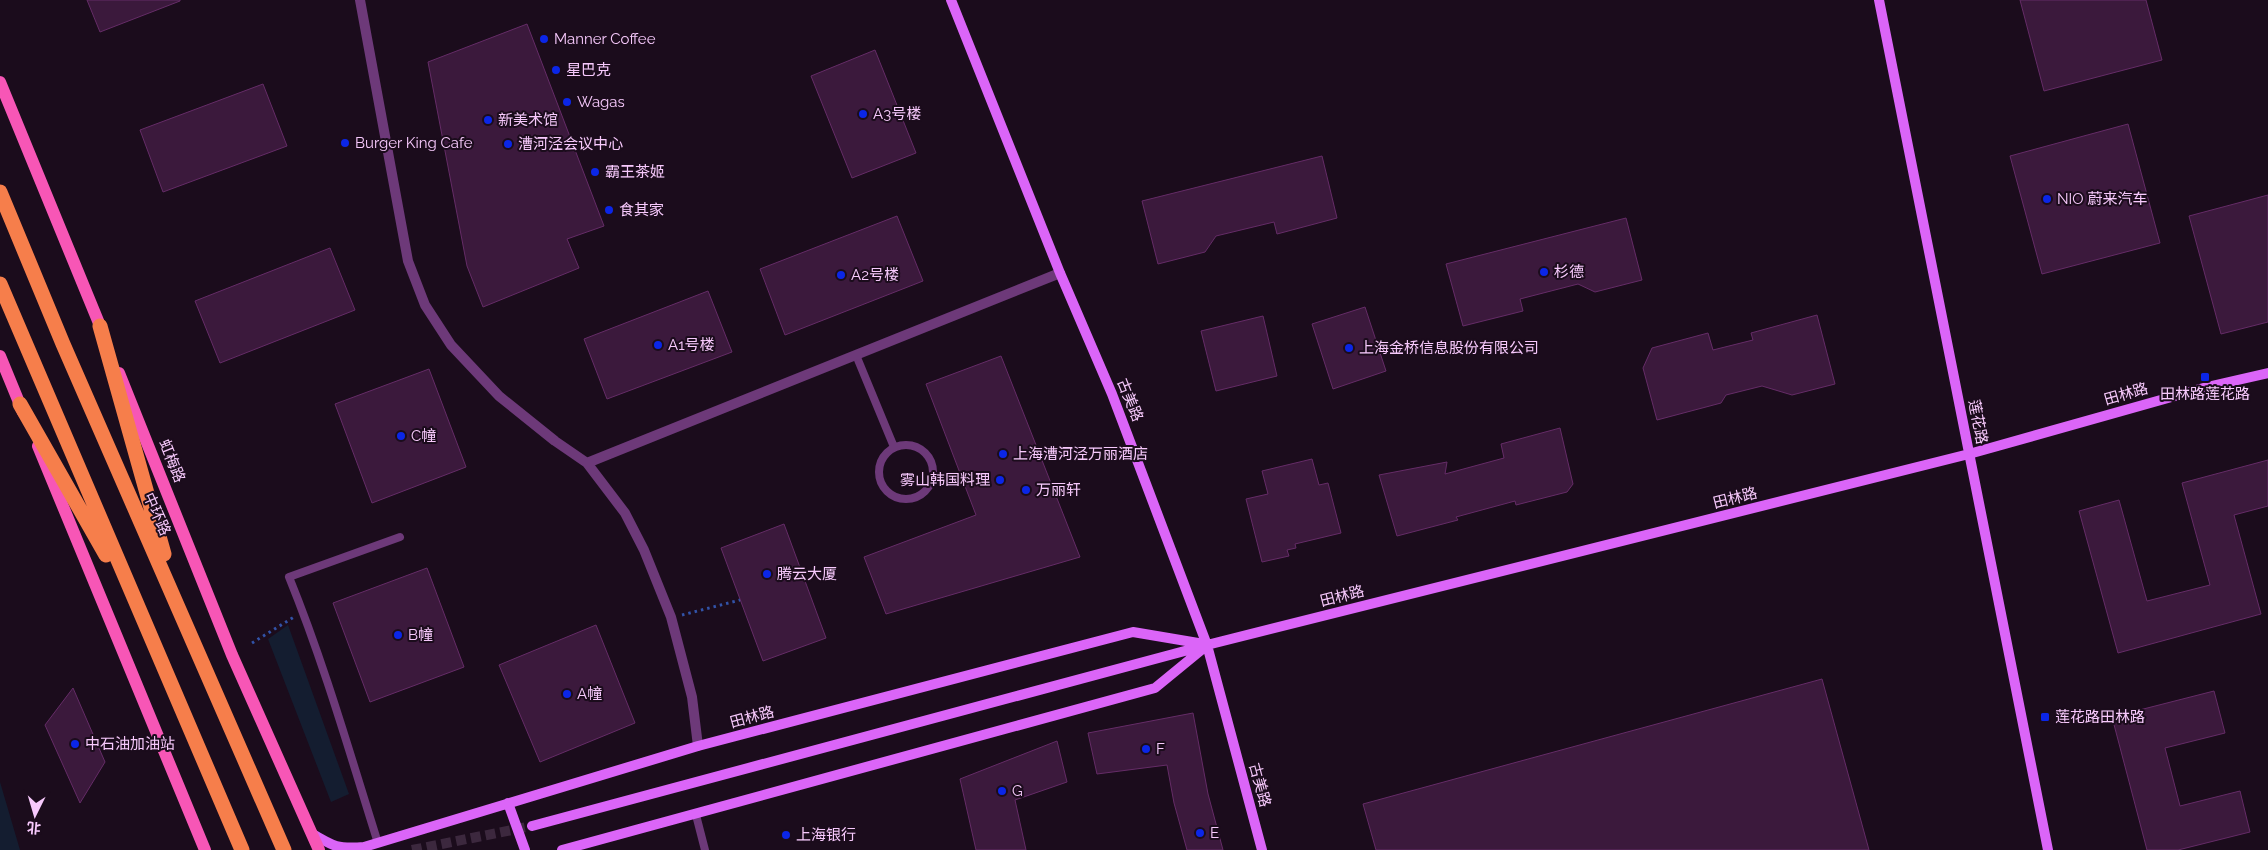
<svg xmlns="http://www.w3.org/2000/svg" width="2268" height="850" font-family="Raleway,'Noto Sans SC',sans-serif">
<style>
.green{fill:#141d30}
.building{fill:#3b193c;stroke:#652c67}
.lines{fill:none;stroke-linecap:round;stroke-linejoin:round}
.secondary-tunnel{stroke:#3c283e;stroke-width:10;stroke-dasharray:10 5;stroke-linecap:butt}
.path{stroke:#3253a8;stroke-width:3;stroke-dasharray:2.5 4;stroke-linecap:butt}
.lane{stroke:#6d3979;stroke-width:8}
.street{stroke:#6d3979;stroke-width:10}
.secondary{stroke:#db65f8;stroke-width:10}
.primary{stroke:#f756b6;stroke-width:12}
.highway{stroke:#f67e4b;stroke-width:15}
.poi-dot{fill:#0b26e7;stroke:#1b0c1c;stroke-width:2}
.labels{text-anchor:middle;dominant-baseline:central;stroke-width:4;stroke-linejoin:round;paint-order:stroke}
.poi-label{font-size:15px;fill:#f7c9fc;stroke:#1b0c1c;text-anchor:start}
.street-label{font-size:15px;fill:#f7c9fc;stroke:#1b0c1c}
</style>
<rect width="100%" height="100%" fill="#1b0c1c"/>
<path class="green" d="M 288,625 L 349,794 L 331,802 L 268,639 Z
M 0,782 L 20,850 L 0,850 Z"/>
<path class="building" d="M 87,0 L 180,0 L 180,1 L 100,32 Z
M 2020,0 L 2146,0 L 2162,60 L 2044,91 Z
M 527,24 L 604,226 L 567,239 L 579,268 L 483,307 L 467,266 L 428,62 Z
M 875,50 L 916,153 L 852,178 L 811,76 Z
M 263,84 L 287,146 L 163,192 L 140,130 Z
M 2128,124 L 2160,243 L 2042,274 L 2010,156 Z
M 1322,156 L 1337,218 L 1277,234 L 1274,222 L 1216,236 L 1205,252 L 1158,264 L 1142,201 Z
M 2268,195 L 2268,322 L 2221,334 L 2189,216 Z
M 897,216 L 923,281 L 785,335 L 760,269 Z
M 1626,218 L 1642,280 L 1595,292 L 1578,284 L 1520,299 L 1523,311 L 1463,326 L 1446,264 Z
M 330,248 L 355,310 L 220,363 L 195,301 Z
M 708,291 L 732,352 L 607,399 L 584,339 Z
M 1365,307 L 1386,371 L 1333,389 L 1312,324 Z
M 1817,315 L 1835,384 L 1792,395 L 1762,386 L 1726,395 L 1721,403 L 1657,420 L 1643,368 L 1652,348 L 1708,333 L 1713,350 L 1753,340 L 1751,333 Z
M 1263,316 L 1277,376 L 1216,391 L 1201,331 Z
M 1001,356 L 1080,557 L 886,614 L 864,557 L 976,515 L 926,384 Z
M 429,369 L 466,467 L 372,503 L 335,404 Z
M 1560,428 L 1573,484 L 1567,492 L 1516,505 L 1515,501 L 1456,517 L 1458,520 L 1397,536 L 1379,475 L 1447,462 L 1445,474 L 1504,458 L 1501,444 Z
M 1312,459 L 1319,485 L 1328,483 L 1341,533 L 1295,544 L 1296,548 L 1287,550 L 1289,556 L 1262,562 L 1246,499 L 1268,494 L 1262,471 Z
M 2268,460 L 2268,506 L 2234,515 L 2261,614 L 2118,653 L 2079,511 L 2119,500 L 2147,601 L 2210,585 L 2182,483 Z
M 784,524 L 826,638 L 763,661 L 721,548 Z
M 427,568 L 464,667 L 370,702 L 333,603 Z
M 596,625 L 635,723 L 540,762 L 499,665 Z
M 1822,679 L 1869,850 L 1376,850 L 1363,804 Z
M 73,688 L 105,762 L 80,803 L 45,725 Z
M 2214,691 L 2225,733 L 2165,748 L 2180,806 L 2240,791 L 2250,832 L 2178,850 L 2147,850 L 2112,717 Z
M 1193,713 L 1208,794 L 1223,850 L 1187,850 L 1174,803 L 1167,765 L 1097,774 L 1088,733 Z
M 1057,741 L 1067,782 L 1015,800 L 1026,850 L 976,850 L 960,779 Z"/>
<g class="lines">
<path class="secondary-tunnel" d="M 412,850 L 532,826"/>
<path class="path" d="M 682,615 L 740,600
M 252,643 L 294,617"/>
<path class="lane" d="M 856,355 L 894,447
M879 472a27 27 0 1 1 54 0a27 27 0 1 1-54 0Z
M 696,815 L 705,850
M 378,843 C 350,754 324,663 289,577 L 400,537"/>
<path class="street" d="M 360,0 L 408,261 L 425,305 L 451,345 L 499,396 L 555,441 L 587,463 L 625,513 L 644,550 L 671,617 L 692,697 L 698,746
M 587,463 L 1060,273"/>
<path class="secondary" d="M 951,0 L 1060,273 L 1112,394 L 1207,645 L 1262,850
M 1879,0 L 2048,850
M 508,803 L 525,850
M 532,826 L 1207,645 L 1969,454 L 2207,387 L 2268,373
M 311,833 C 334,847 338,849 364,847 L 698,746 L 1133,632 L 1204,644
M 562,850 L 1155,688 L 1205,647"/>
<path class="primary" d="M 0,82 L 103,333
M 0,356 L 23,412
M 119,373 L 232,655 L 319,850
M 38,446 L 205,850"/>
<path class="highway" d="M 0,192 L 63,344 L 284,850
M 0,284 L 242,850
M 100,326 L 164,554
M 20,404 L 106,555"/>
</g>
<g class="poi-dot">
<circle cx="544" cy="39" r="5"/>
<circle cx="556" cy="70" r="5"/>
<circle cx="567" cy="102" r="5"/>
<circle cx="863" cy="114" r="5"/>
<circle cx="488" cy="120" r="5"/>
<circle cx="345" cy="143" r="5"/>
<circle cx="508" cy="144" r="5"/>
<circle cx="595" cy="172" r="5"/>
<circle cx="2047" cy="199" r="5"/>
<circle cx="609" cy="210" r="5"/>
<circle cx="1544" cy="272" r="5"/>
<circle cx="841" cy="275" r="5"/>
<circle cx="658" cy="345" r="5"/>
<circle cx="1349" cy="348" r="5"/>
<rect x="2200" y="372" width="10" height="10" rx="2.5"/>
<circle cx="401" cy="436" r="5"/>
<circle cx="1003" cy="454" r="5"/>
<circle cx="1000" cy="480" r="5"/>
<circle cx="1026" cy="490" r="5"/>
<circle cx="767" cy="574" r="5"/>
<circle cx="398" cy="635" r="5"/>
<circle cx="567" cy="694" r="5"/>
<rect x="2040" y="712" width="10" height="10" rx="2.5"/>
<circle cx="75" cy="744" r="5"/>
<circle cx="1146" cy="749" r="5"/>
<circle cx="1002" cy="791" r="5"/>
<circle cx="1200" cy="833" r="5"/>
<circle cx="786" cy="835" r="5"/>
</g>
<g class="labels">
<g class="poi-label">
<text x="554" y="39">Manner Coffee</text>
<text x="566" y="70">星巴克</text>
<text x="577" y="102">Wagas</text>
<text x="873" y="114">A3号楼</text>
<text x="498" y="120">新美术馆</text>
<text x="355" y="143">Burger King Cafe</text>
<text x="518" y="144">漕河泾会议中心</text>
<text x="605" y="172">霸王茶姬</text>
<text x="2057" y="199">NIO 蔚来汽车</text>
<text x="619" y="210">食其家</text>
<text x="1554" y="272">杉德</text>
<text x="851" y="275">A2号楼</text>
<text x="668" y="345">A1号楼</text>
<text x="1359" y="348">上海金桥信息股份有限公司</text>
<text x="2205" y="394" text-anchor="middle">田林路莲花路</text>
<text x="411" y="436">C幢</text>
<text x="1013" y="454">上海漕河泾万丽酒店</text>
<text x="990" y="480" text-anchor="end">雾山韩国料理</text>
<text x="1036" y="490">万丽轩</text>
<text x="777" y="574">腾云大厦</text>
<text x="408" y="635">B幢</text>
<text x="577" y="694">A幢</text>
<text x="2055" y="717">莲花路田林路</text>
<text x="85" y="744">中石油加油站</text>
<text x="1156" y="749">F</text>
<text x="1012" y="791">G</text>
<text x="1210" y="833">E</text>
<text x="796" y="835">上海银行</text>
</g>
<g class="street-label">
<text transform="translate(2126 394) rotate(-16)">田林路</text>
<text transform="translate(1130 400) rotate(68)">古美路</text>
<text transform="translate(1978 422) rotate(79)">莲花路</text>
<text transform="translate(172 461) rotate(68)">虹梅路</text>
<text transform="translate(1735 498) rotate(-14)">田林路</text>
<text transform="translate(157 514) rotate(66)">中环路</text>
<text transform="translate(1342 596) rotate(-14)">田林路</text>
<text transform="translate(752 717) rotate(-15)">田林路</text>
<text transform="translate(1260 785) rotate(75)">古美路</text>
</g>
</g>
<g transform="translate(35 815) rotate(185)" stroke="#1b0c1c" stroke-width="4" paint-order="stroke">
<path d="M0-4L9 19L0 12L-9 19Z" fill="#f7c9fc"/>
<text y="-8" font-size="14" font-weight="bold" text-anchor="middle" fill="#f7c9fc">北</text>
</g>
</svg>
